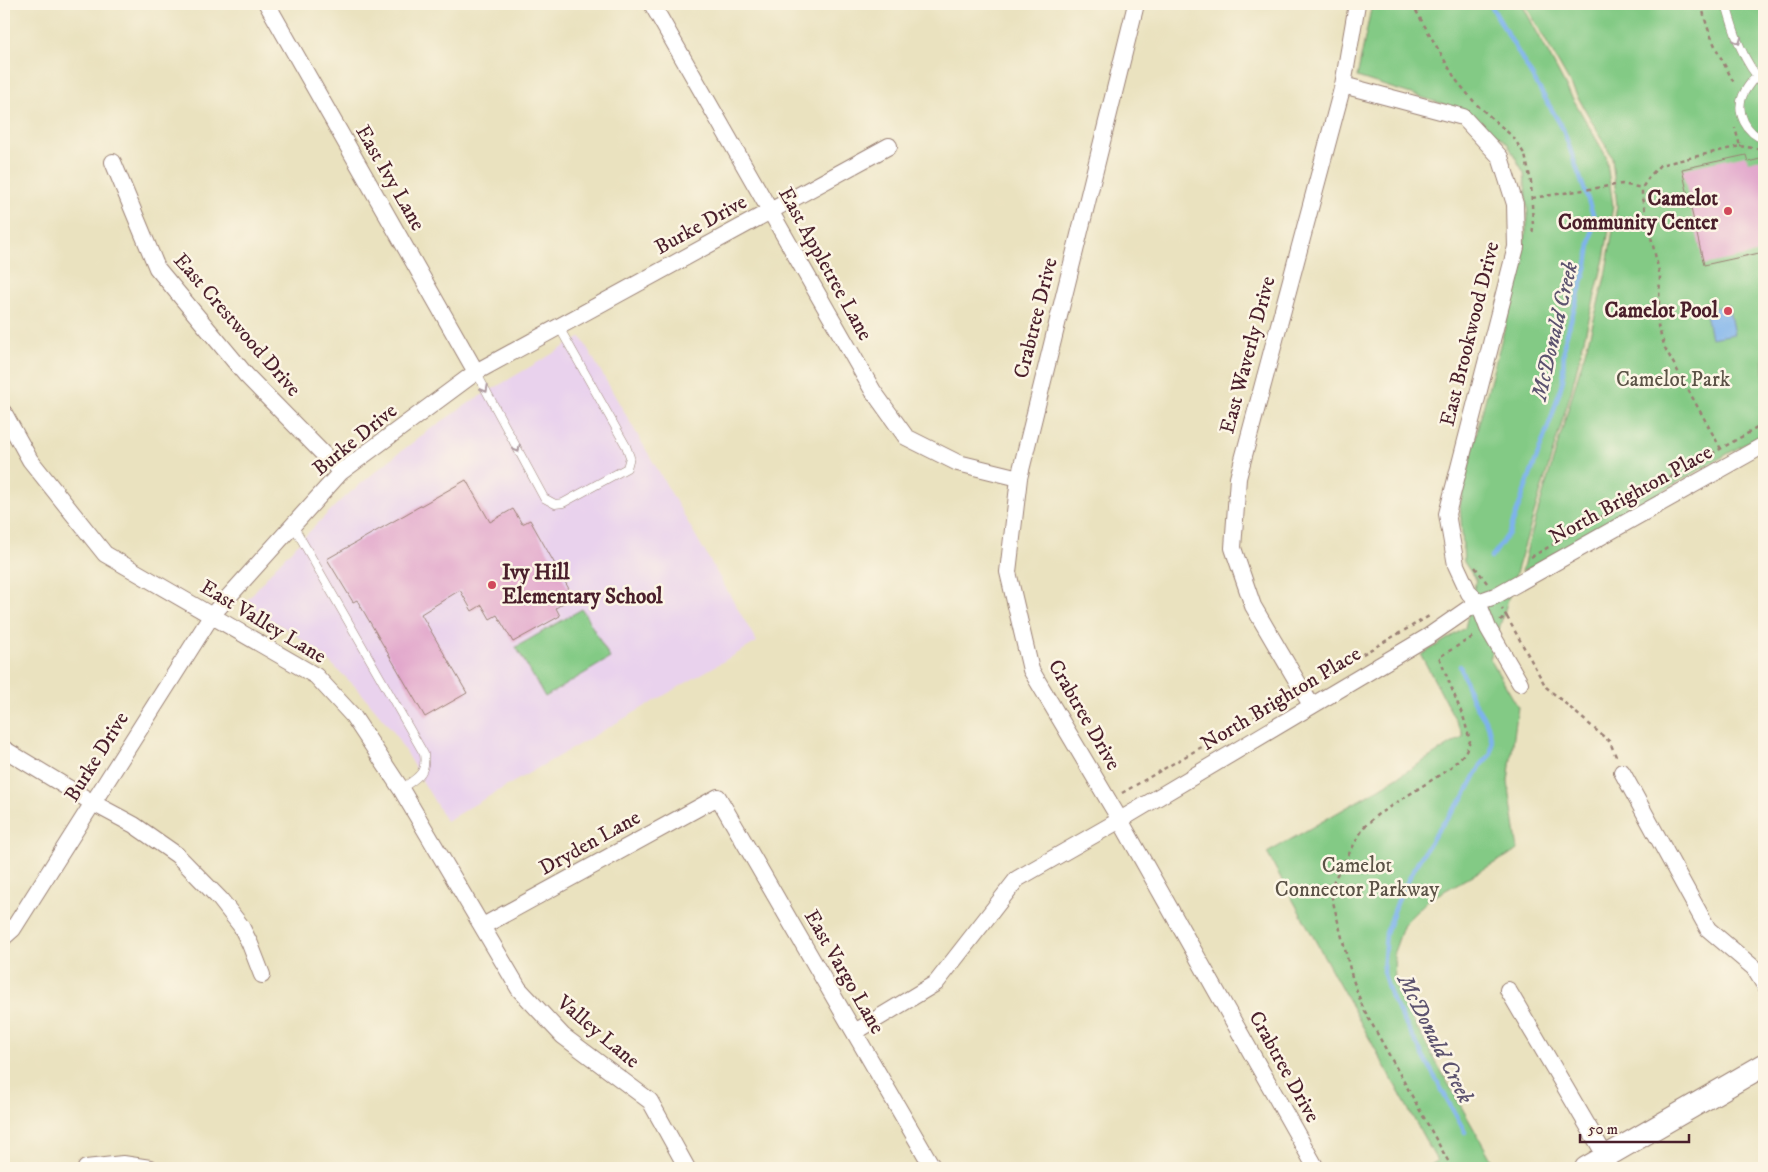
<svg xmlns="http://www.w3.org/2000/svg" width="1768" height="1172" font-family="'IM FELL DW Pica',serif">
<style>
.built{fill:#e9d2ed}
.green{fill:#83ca85;stroke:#667458}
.water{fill:#7eb3ec;stroke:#64698c}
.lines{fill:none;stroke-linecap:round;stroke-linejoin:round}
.stream{stroke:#7eb3ec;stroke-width:4.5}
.building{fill:#e2a7cc}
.lane-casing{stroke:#9a8075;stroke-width:9}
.street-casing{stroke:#9a8075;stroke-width:18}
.secondary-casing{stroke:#9a8075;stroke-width:24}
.path{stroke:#9a8075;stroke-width:2.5;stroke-dasharray:4 4;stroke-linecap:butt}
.lane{stroke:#fff;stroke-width:8}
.street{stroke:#fff;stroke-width:16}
.secondary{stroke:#fff;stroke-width:22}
.oneway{stroke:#ae9aa0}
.poi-dot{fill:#d1495b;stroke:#fcf5e5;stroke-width:2}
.labels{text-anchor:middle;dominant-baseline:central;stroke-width:5;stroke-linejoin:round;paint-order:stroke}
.street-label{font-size:21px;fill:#4a1f2b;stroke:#fcf5e5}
.poi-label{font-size:21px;font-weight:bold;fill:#4a1f2b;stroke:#fcf5e5;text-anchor:end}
.park-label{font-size:21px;fill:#5b5246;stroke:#fcf5e5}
.water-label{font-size:22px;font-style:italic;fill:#5c536f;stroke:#fcf5e5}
</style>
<rect width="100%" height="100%" fill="#fcf5e5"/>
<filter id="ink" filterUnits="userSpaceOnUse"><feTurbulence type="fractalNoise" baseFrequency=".02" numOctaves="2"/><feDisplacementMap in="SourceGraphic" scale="10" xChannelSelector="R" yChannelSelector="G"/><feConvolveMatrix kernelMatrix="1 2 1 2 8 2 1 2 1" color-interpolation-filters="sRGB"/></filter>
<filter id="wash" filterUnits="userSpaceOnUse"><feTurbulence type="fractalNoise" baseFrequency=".0096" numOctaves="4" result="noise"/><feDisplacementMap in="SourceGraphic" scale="20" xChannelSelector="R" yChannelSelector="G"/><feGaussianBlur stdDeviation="1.12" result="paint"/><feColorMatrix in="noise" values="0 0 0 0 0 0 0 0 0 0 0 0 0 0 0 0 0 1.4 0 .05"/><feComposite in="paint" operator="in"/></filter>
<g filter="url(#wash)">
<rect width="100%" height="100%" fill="#eae2bf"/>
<path class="built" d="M 581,337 L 757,642 L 446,821 L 393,731 L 358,689 L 320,653 L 287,629 L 244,604 L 276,566 L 313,528 L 341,500 L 391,459 L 429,430 L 472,401 Z"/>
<path class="green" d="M 1372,4 L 1522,4 L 1565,85 L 1606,156 L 1613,206 L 1604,259 L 1571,392 L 1490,659 L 1518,707 L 1508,781 L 1518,850 L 1428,900 L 1404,924 L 1394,952 L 1395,985 L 1414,1023 L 1496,1168 L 1426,1168 L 1437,1161 L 1267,853 L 1370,794 L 1464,736 L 1421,655 L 1465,628 L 1476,580 L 1464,562 L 1460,505 L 1478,427 L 1520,271 L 1528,217 L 1524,173 L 1507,143 L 1468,112 L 1357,77 Z
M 1525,4 L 1764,4 L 1764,433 L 1522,572 L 1528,545 L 1590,335 L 1605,277 L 1617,206 L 1612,157 Z
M 582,609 L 610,658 L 545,697 L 516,647 Z"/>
<path class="water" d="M 1728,305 L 1734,334 L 1711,338 L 1705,310 Z"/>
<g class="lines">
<path class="stream" d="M 1490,4 L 1563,129 L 1594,217 L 1587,265 L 1564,344 L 1563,380 L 1552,416 L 1509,533 L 1491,558
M 1460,666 L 1472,699 L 1488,725 L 1492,742 L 1491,754 L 1481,765 L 1464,797 L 1438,830 L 1418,862 L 1400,895 L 1386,933 L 1383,971 L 1391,997 L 1465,1132"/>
</g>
<g id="blocks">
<path class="building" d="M 1746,155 L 1748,162 L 1764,158 L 1764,252 L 1704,265 L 1682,169 Z
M 466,480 L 490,522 L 513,509 L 522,524 L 530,520 L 573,596 L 556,608 L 560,616 L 513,642 L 497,615 L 490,619 L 482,605 L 472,611 L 460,590 L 421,614 L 467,693 L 425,717 L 357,600 L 353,602 L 327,559 Z"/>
</g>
</g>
<g filter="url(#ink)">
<use href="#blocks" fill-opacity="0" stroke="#9a8075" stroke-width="1"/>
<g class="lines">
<defs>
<path id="lane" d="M 1726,4 C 1734,32 1743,63 1764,84
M 1756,76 C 1751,82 1746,88 1743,95 C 1735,113 1747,134 1764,139
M 476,372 L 544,498 L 555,504 L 563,503 L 627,468 L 630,457 L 626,446 L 559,327
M 293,525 L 424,754 C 427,775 416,778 401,789"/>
<path id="street" d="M 267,4 L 476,372
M 652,4 L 873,391 L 906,437 L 958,463 L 1019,478
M 1136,4 L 1019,478 L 1008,572 L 1031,670 L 1120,820 L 1316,1168
M 1343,85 L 1463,117 L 1500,157 L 1515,204 L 1516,247 L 1447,514 L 1456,565 L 1469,593 L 1478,602 L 1488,628 L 1520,683
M 113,162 L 157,268 L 246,375 L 341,472
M 4,413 L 30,460 L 105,554 L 316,676 L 353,716 L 401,789 L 519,989 L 563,1036 L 650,1101 L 687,1168
M 1311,705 L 1253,606 L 1233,548 L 1238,478 L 1343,85 L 1357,4
M 4,749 L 93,803 L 134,825 L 177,855 L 220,899 L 241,926 L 250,944 L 262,975
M 1622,772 L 1708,929 L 1754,968 L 1764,984
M 483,926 L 718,797 L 933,1168
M 4,937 L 13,929 L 212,615 L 341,472 L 476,372 L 889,146
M 1508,990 L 1606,1157
M 855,1032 L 936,983 L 1017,879 L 1120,820 L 1429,636 L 1478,602 L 1495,596 L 1764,445
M 86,1168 L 123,1164 L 150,1168"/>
<path id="secondary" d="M 1586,1168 L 1764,1065"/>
</defs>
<use href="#lane" class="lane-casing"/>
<use href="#street" class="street-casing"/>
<use href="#secondary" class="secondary-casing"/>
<path class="path" d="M 1412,4 L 1456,80 L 1476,104 L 1513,137 L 1525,155 L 1531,182 L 1533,227 L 1532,235
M 1702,4 C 1706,34 1722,59 1735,85
M 1740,146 L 1758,149
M 1532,198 L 1622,184 L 1642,188
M 1721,449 L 1665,348 L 1658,326 L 1660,276 L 1642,198 L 1642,188 L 1649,177 L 1660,165 L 1740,146 L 1735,128
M 1531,557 L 1764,424
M 1475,567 L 1487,583
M 1507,617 L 1546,687 L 1610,742 L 1617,759
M 1500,621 L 1507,617 L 1502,609
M 1314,682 L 1431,615
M 1122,793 L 1290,696
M 1452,1168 L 1363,1008 L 1352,977 L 1332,898 L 1334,880 L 1364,827 L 1377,815 L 1449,769 L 1465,753 L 1470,741 L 1464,719 L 1439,657 L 1476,635"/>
<use href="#lane" class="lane"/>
<use href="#street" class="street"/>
<use href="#secondary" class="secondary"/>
</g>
<defs><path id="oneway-chevron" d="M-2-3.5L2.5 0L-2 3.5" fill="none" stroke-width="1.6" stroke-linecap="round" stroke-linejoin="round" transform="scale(1.25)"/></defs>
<g class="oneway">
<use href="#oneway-chevron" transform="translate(1738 41) rotate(69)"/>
<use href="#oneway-chevron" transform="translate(485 389) rotate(62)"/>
<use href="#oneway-chevron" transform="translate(517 449) rotate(61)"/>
</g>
</g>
<g class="poi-dot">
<circle cx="1728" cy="211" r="5"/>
<circle cx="1728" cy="311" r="5"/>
<circle cx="492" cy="585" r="5"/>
</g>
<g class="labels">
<g class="street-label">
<text transform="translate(390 178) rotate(60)">East Ivy Lane</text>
<text transform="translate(701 225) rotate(-29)">Burke Drive</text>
<text transform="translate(825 264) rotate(61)">East Appletree Lane</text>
<text transform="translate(1036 318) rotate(-76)">Crabtree Drive</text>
<text transform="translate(237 325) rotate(49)">East Crestwood Drive</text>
<text transform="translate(1470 334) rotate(-76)">East Brookwood Drive</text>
<text transform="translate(1248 355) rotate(-75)">East Waverly Drive</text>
<text transform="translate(355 440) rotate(-39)">Burke Drive</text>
<text transform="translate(1631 495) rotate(-29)">North Brighton Place</text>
<text transform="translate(263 622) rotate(31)">East Valley Lane</text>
<text transform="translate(1281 699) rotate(-31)">North Brighton Place</text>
<text transform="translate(1084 715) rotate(60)">Crabtree Drive</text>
<text transform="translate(97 757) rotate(-58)">Burke Drive</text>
<text transform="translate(590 843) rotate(-29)">Dryden Lane</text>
<text transform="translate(844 972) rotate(60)">East Vargo Lane</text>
<text transform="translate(598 1032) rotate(40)">Valley Lane</text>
<text transform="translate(1284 1067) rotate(61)">Crabtree Drive</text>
</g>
<g class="poi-label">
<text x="1718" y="199">Camelot<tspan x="1718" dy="24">Community Center</tspan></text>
<text x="1718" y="311">Camelot Pool</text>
<text x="502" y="573" text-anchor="start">Ivy Hill<tspan x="502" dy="24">Elementary School</tspan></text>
</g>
<g class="park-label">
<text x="1673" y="380">Camelot Park</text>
<text x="1357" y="866">Camelot<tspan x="1357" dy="24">Connector Parkway</tspan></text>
</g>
<g class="water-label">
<text transform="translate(1555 331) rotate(-77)">McDonald Creek</text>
<text transform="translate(1435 1039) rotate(63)">McDonald Creek</text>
</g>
</g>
<rect width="1768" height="1172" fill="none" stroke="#fcf5e5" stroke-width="20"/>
<path d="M1580 1134v8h109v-8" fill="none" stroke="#4a1f2b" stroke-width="2.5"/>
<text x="1588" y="1134" font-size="15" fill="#4a1f2b" stroke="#fcf5e5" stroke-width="4" paint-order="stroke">50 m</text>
</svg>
